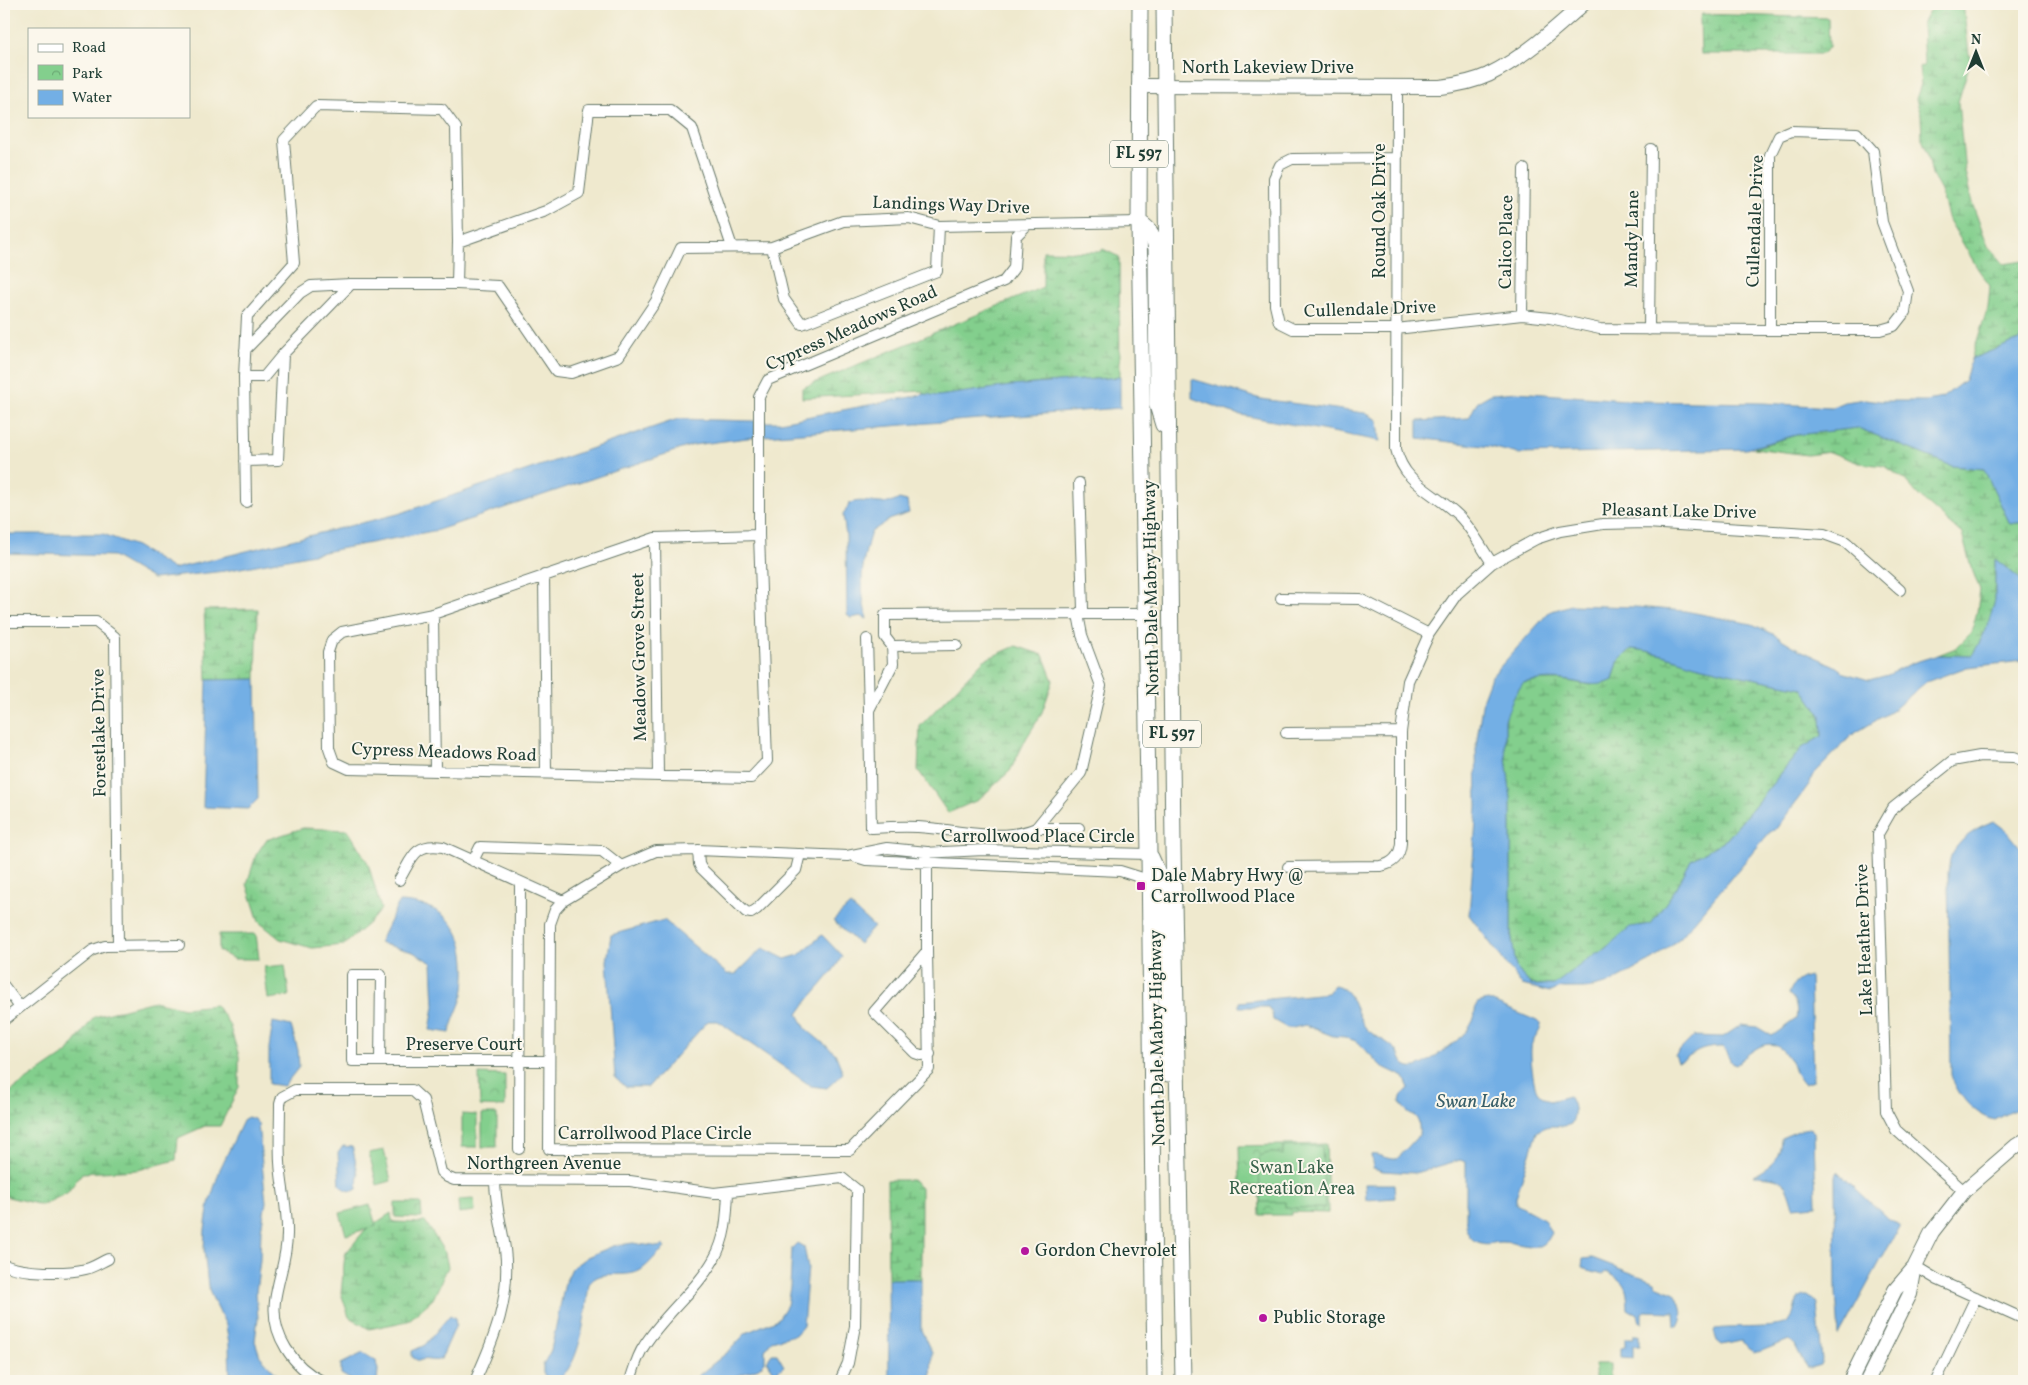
<svg xmlns="http://www.w3.org/2000/svg" width="2028" height="1385" font-family="Vollkorn,serif">
<style>
.wetland{fill:url(#wetland-marsh);stroke:#518660}
.park{fill:url(#park-crowns);stroke:#518660}
.pitch{fill:#83cf8d;stroke:#518660}
.water{fill:#73afe5;stroke:#49768c;fill-rule:evenodd}
.lines{fill:none;stroke-linecap:round;stroke-linejoin:round}
.street-casing{stroke:#68796a;stroke-width:12}
.secondary-casing{stroke:#68796a;stroke-width:16}
.primary-casing{stroke:#68796a;stroke-width:17}
.street{stroke:#fff;stroke-width:10}
.secondary{stroke:#fff;stroke-width:14}
.primary{stroke:#fff;stroke-width:15}
.poi-dot{fill:#b5179e;stroke:#fbf7ec;stroke-width:2}
.labels{text-anchor:middle;dominant-baseline:central;stroke-width:4;stroke-linejoin:round;paint-order:stroke}
.shield{fill:#fbf7ec;stroke:#61756b;stroke-width:1}
.shield-label{font-size:16px;font-weight:bold;fill:#1f3d34}
.street-label{font-size:18px;fill:#1f3d34;stroke:#fbf7ec}
.poi-label{font-size:18px;fill:#1f3d34;stroke:#fbf7ec;text-anchor:start}
.park-label{font-size:18px;fill:#38624a;stroke:#fbf7ec}
.water-label{font-size:19px;font-style:italic;fill:#385f69;stroke:#fbf7ec}
</style>
<defs>
<pattern id="wetland-marsh" width="20" height="14" patternUnits="userSpaceOnUse" patternTransform="scale(1.25)"><rect width="20" height="14" fill="#83cf8d"/><path d="M1 5h8M5 5V1M11 12h8M15 12V8" fill="none" stroke="#6ba974"/></pattern>
<pattern id="park-crowns" width="20" height="18" patternUnits="userSpaceOnUse" patternTransform="scale(1.25)"><rect width="20" height="18" fill="#83cf8d"/><path d="M2 6a3 3 0 1 1 6 0M12 15a3 3 0 1 1 6 0" fill="none" stroke="#6ba974"/></pattern>
</defs>
<rect width="100%" height="100%" fill="#fbf7ec"/>
<filter id="ink" filterUnits="userSpaceOnUse"><feTurbulence type="fractalNoise" baseFrequency=".02" numOctaves="2"/><feDisplacementMap in="SourceGraphic" scale="10" xChannelSelector="R" yChannelSelector="G"/><feConvolveMatrix kernelMatrix="1 2 1 2 8 2 1 2 1" color-interpolation-filters="sRGB"/></filter>
<filter id="wash" filterUnits="userSpaceOnUse"><feTurbulence type="fractalNoise" baseFrequency=".0096" numOctaves="4" result="noise"/><feDisplacementMap in="SourceGraphic" scale="20" xChannelSelector="R" yChannelSelector="G"/><feGaussianBlur stdDeviation="1.12" result="paint"/><feColorMatrix in="noise" values="0 0 0 0 0 0 0 0 0 0 0 0 0 0 0 0 0 1.4 0 .05"/><feComposite in="paint" operator="in"/></filter>
<g filter="url(#wash)">
<rect width="100%" height="100%" fill="#efe9ce"/>
<path class="wetland" d="M 1933,4 L 1963,4 L 1969,54 L 1971,59 L 1958,102 L 1965,172 L 1972,203 L 1988,246 L 2003,264 L 2024,261 L 2024,333 L 2019,340 L 1971,359 L 1988,307 L 1990,286 L 1978,269 L 1949,220 L 1941,191 L 1932,175 L 1927,151 L 1922,139 L 1921,115 L 1916,99 L 1921,84 L 1919,68 L 1924,65 L 1922,24 Z
M 1702,14 L 1828,18 L 1829,47 L 1822,54 L 1701,54 L 1700,18 Z
M 1103,249 L 1119,257 L 1120,377 L 1010,386 L 938,396 L 923,394 L 923,391 L 802,398 L 802,388 L 1043,287 L 1043,251 L 1099,252 Z
M 1858,428 L 1952,466 L 1984,469 L 2010,524 L 2024,522 L 2024,582 L 1995,559 L 1995,601 L 1986,630 L 1972,656 L 1938,655 L 1956,648 L 1971,633 L 1977,612 L 1980,590 L 1970,564 L 1962,534 L 1919,496 L 1905,480 L 1885,466 L 1859,463 L 1830,452 L 1807,455 L 1754,448 L 1796,435 Z
M 258,609 L 256,679 L 207,680 L 204,610 Z
M 1016,646 L 1043,655 L 1053,681 L 1041,715 L 1027,737 L 1010,771 L 978,800 L 948,813 L 918,770 L 920,726 L 984,660 Z
M 1631,649 C 1654,650 1677,660 1699,666 C 1734,675 1768,681 1802,688 L 1821,715 L 1822,736 L 1802,748 L 1727,839 L 1691,860 L 1677,887 L 1651,925 L 1630,928 L 1601,952 L 1554,985 L 1531,985 L 1516,968 L 1511,932 L 1511,799 L 1505,749 L 1505,720 L 1513,698 L 1523,683 L 1539,680 L 1561,680 L 1591,685 L 1613,680 L 1618,662 Z
M 303,828 L 348,830 L 368,863 L 381,909 L 369,923 L 344,945 L 312,948 L 280,939 L 259,922 L 247,884 L 256,855 L 266,840 Z
M 154,1001 L 184,1008 L 216,1005 L 229,1024 L 239,1056 L 239,1087 L 220,1126 L 205,1126 L 178,1138 L 176,1160 L 138,1170 L 82,1173 L 67,1193 L 42,1205 L 4,1196 L 4,1096 L 67,1053 L 94,1017 Z
M 887,1180 L 912,1180 L 921,1188 L 921,1279 L 888,1279 Z
M 391,1213 L 392,1220 L 395,1222 L 421,1223 L 425,1221 L 445,1253 L 448,1267 L 433,1299 L 408,1321 L 369,1329 L 349,1317 L 341,1293 L 345,1254 L 365,1230 Z"/>
<path class="park" d="M 219,934 L 256,934 L 259,959 L 234,959 L 219,951 Z
M 479,1074 L 505,1075 L 505,1107 L 480,1106 Z
M 1326,1144 L 1328,1213 L 1292,1212 L 1292,1215 L 1260,1215 L 1259,1185 L 1240,1186 L 1239,1146 Z
M 395,1203 L 421,1203 L 422,1218 L 395,1217 Z"/>
<path class="pitch" d="M 285,965 L 289,996 L 268,999 L 264,967 Z
M 462,1114 L 477,1115 L 477,1147 L 462,1147 Z
M 482,1114 L 497,1114 L 497,1147 L 482,1147 Z
M 1322,1146 L 1325,1208 L 1285,1208 L 1285,1202 L 1260,1202 L 1259,1157 C 1265,1152 1277,1152 1283,1155 L 1283,1147 Z
M 384,1150 L 391,1181 L 377,1185 L 369,1153 Z
M 474,1199 L 475,1211 L 459,1213 L 458,1200 Z
M 370,1205 L 376,1226 L 346,1235 L 340,1213 Z
M 1595,1364 L 1610,1364 L 1610,1381 L 1595,1381 Z"/>
<path class="water" d="M 2024,333 L 2024,522 L 2010,524 L 1984,469 L 1952,466 L 1858,428 L 1796,435 L 1746,449 L 1518,454 L 1491,447 L 1418,438 L 1418,421 L 1469,418 L 1477,402 L 1491,394 L 1517,392 L 1639,401 L 1763,403 L 1832,407 L 1844,402 L 1866,399 L 1880,401 L 1927,401 L 1942,398 L 1965,380 L 1971,359 L 2019,340 Z
M 1120,377 L 1120,408 L 764,436 L 764,422 L 780,422 L 926,394 L 938,396 L 1010,386 Z
M 1192,379 L 1261,399 L 1365,413 L 1378,420 L 1380,441 L 1236,414 L 1192,398 Z
M 678,419 L 755,421 L 755,437 L 693,445 L 438,530 L 225,571 L 153,579 L 113,556 L 4,553 L 4,534 L 103,534 L 136,546 L 173,569 L 398,514 Z
M 899,499 L 907,501 L 909,513 L 889,520 L 871,532 C 861,565 859,585 867,619 L 861,616 L 851,618 L 847,615 L 846,536 L 843,515 L 850,503 C 865,497 885,509 899,499 Z
M 1995,559 L 2024,582 L 2024,661 L 1967,667 L 1926,682 L 1893,710 L 1852,735 L 1812,776 L 1810,783 L 1776,829 L 1770,832 L 1681,937 L 1654,959 L 1610,983 L 1589,988 L 1561,988 L 1550,992 L 1522,985 L 1469,915 L 1477,806 L 1476,746 L 1483,698 L 1491,677 L 1549,612 L 1571,605 L 1635,607 L 1685,611 L 1752,624 L 1773,634 L 1800,650 L 1835,666 L 1845,673 L 1869,680 L 1888,675 L 1912,663 L 1938,655 L 1972,656 L 1986,630 L 1995,601 ZM 1631,649 C 1653,650 1674,659 1695,665 C 1731,674 1766,681 1802,688 L 1821,715 L 1822,736 L 1802,748 L 1727,839 L 1691,860 L 1677,887 L 1651,924 L 1630,927 L 1601,952 L 1596,953 L 1554,985 L 1531,985 L 1516,968 L 1511,932 L 1511,799 L 1505,749 L 1505,720 L 1513,698 L 1523,683 C 1536,680 1549,678 1563,680 C 1580,682 1597,689 1613,680 L 1618,662 Z
M 256,679 L 258,799 L 248,809 L 203,807 L 207,680 Z
M 1995,822 L 2007,831 L 2024,852 L 2024,1105 L 1995,1120 C 1974,1115 1958,1096 1951,1075 L 1948,873 C 1949,868 1949,861 1951,856 C 1959,839 1977,827 1995,822 Z
M 399,902 C 454,904 470,938 464,989 C 462,1004 452,1018 450,1033 L 430,1030 L 434,1006 L 432,963 L 413,952 L 379,943 Z
M 850,905 L 874,927 L 859,944 L 833,921 Z
M 664,920 L 727,974 L 736,974 L 763,948 L 785,959 L 799,955 L 822,935 L 842,956 C 831,978 812,993 798,1014 L 806,1029 L 835,1053 L 843,1073 L 827,1088 L 811,1086 L 718,1021 L 708,1021 L 648,1087 L 626,1087 L 615,1078 L 607,961 L 611,935 Z
M 1810,976 L 1813,1081 L 1804,1084 C 1798,1077 1796,1072 1792,1064 C 1774,1031 1759,1045 1736,1064 L 1731,1062 L 1723,1047 C 1712,1047 1701,1048 1692,1055 C 1686,1058 1684,1061 1678,1062 L 1675,1055 L 1694,1036 L 1723,1037 L 1741,1025 L 1757,1027 L 1772,1036 L 1796,1019 C 1798,1009 1796,1002 1789,994 C 1792,984 1799,978 1810,976 Z
M 1334,985 C 1352,987 1356,1014 1365,1027 C 1373,1037 1387,1040 1396,1050 C 1399,1053 1400,1059 1403,1063 C 1413,1074 1429,1061 1437,1055 C 1450,1046 1466,1036 1473,1021 C 1476,1015 1474,1009 1477,1003 L 1488,1000 L 1537,1021 L 1541,1025 C 1540,1033 1535,1037 1532,1043 C 1529,1050 1533,1084 1537,1091 C 1540,1096 1545,1098 1550,1101 L 1569,1096 C 1575,1105 1576,1115 1571,1124 C 1557,1130 1550,1121 1537,1132 L 1516,1197 L 1516,1204 L 1544,1219 L 1551,1233 L 1544,1245 C 1530,1249 1516,1242 1501,1242 C 1493,1242 1488,1246 1478,1242 C 1471,1240 1468,1235 1466,1228 L 1466,1162 L 1460,1160 L 1415,1173 L 1383,1171 L 1373,1168 L 1371,1155 C 1380,1153 1387,1160 1397,1159 L 1419,1135 C 1421,1109 1409,1120 1400,1102 L 1401,1097 L 1409,1088 L 1404,1077 L 1381,1066 L 1358,1042 L 1345,1037 L 1333,1036 L 1305,1025 L 1293,1028 L 1287,1028 L 1273,1020 L 1272,1013 L 1268,1007 L 1239,1007 L 1239,1002 L 1328,993 Z
M 273,1022 L 291,1026 L 298,1050 L 299,1067 L 284,1086 L 269,1084 L 269,1048 Z
M 248,1117 L 254,1119 L 258,1124 L 266,1202 L 261,1230 L 260,1260 L 256,1292 L 258,1318 L 255,1341 L 260,1356 L 278,1376 L 278,1381 L 230,1381 L 229,1345 L 226,1325 L 211,1295 L 208,1286 L 204,1249 L 205,1229 L 209,1204 L 220,1169 L 244,1119 Z
M 1810,1128 L 1814,1132 L 1816,1205 L 1793,1207 C 1785,1179 1783,1177 1753,1176 C 1772,1165 1780,1161 1781,1138 L 1803,1129 Z
M 343,1146 L 352,1147 L 353,1149 L 358,1174 L 357,1189 L 353,1191 L 345,1190 L 340,1185 L 338,1153 Z
M 1838,1172 L 1886,1217 L 1900,1225 L 1839,1336 L 1836,1292 L 1835,1176 Z
M 1365,1184 L 1394,1184 L 1395,1198 L 1366,1200 Z
M 633,1243 C 642,1245 650,1245 659,1247 L 662,1244 L 665,1248 C 656,1254 650,1264 641,1270 C 624,1280 601,1267 589,1284 C 586,1305 581,1385 547,1380 L 543,1372 L 543,1365 L 551,1350 L 565,1283 L 572,1268 L 587,1257 L 613,1246 Z
M 797,1243 L 804,1247 L 808,1267 L 803,1326 L 795,1335 L 771,1341 L 765,1350 L 765,1362 L 759,1368 L 723,1381 L 703,1381 L 694,1379 L 729,1351 L 746,1333 L 778,1319 L 787,1305 L 790,1287 L 792,1248 Z
M 1592,1258 L 1655,1282 L 1656,1285 L 1675,1293 C 1681,1304 1685,1315 1678,1326 L 1675,1326 L 1674,1312 L 1645,1311 L 1642,1313 L 1642,1323 L 1640,1322 L 1638,1315 L 1628,1309 C 1627,1288 1627,1283 1607,1272 L 1603,1274 L 1582,1268 L 1583,1259 Z
M 888,1279 L 921,1279 L 921,1330 L 932,1353 L 931,1381 L 889,1381 Z
M 1804,1296 L 1808,1296 L 1817,1303 L 1822,1360 L 1820,1365 L 1810,1368 L 1806,1367 L 1794,1343 L 1789,1340 L 1759,1352 L 1755,1352 L 1741,1341 L 1722,1345 L 1717,1341 L 1714,1332 L 1716,1329 C 1733,1326 1776,1330 1788,1322 C 1797,1315 1791,1301 1804,1296 Z
M 450,1315 L 455,1318 L 456,1325 L 441,1359 C 433,1363 425,1357 419,1361 L 412,1357 L 412,1351 L 425,1345 Z
M 1634,1335 L 1639,1335 L 1639,1346 L 1633,1346 L 1633,1358 L 1621,1357 L 1621,1348 L 1625,1347 L 1625,1338 L 1634,1338 Z
M 363,1353 L 376,1361 L 378,1370 L 377,1381 L 353,1381 L 341,1374 L 341,1364 Z
M 772,1354 L 777,1354 L 784,1366 L 775,1373 L 767,1361 Z"/>
</g>
<g filter="url(#ink)">
<g class="lines">
<defs>
<path id="street" d="M 1397,87 L 1396,449 C 1404,484 1434,492 1458,515 C 1471,527 1481,547 1492,563
M 1791,131 L 1857,133 L 1873,151 L 1882,222 L 1908,291 L 1905,312 L 1894,326 L 1880,330 L 1770,330 L 1770,155 L 1779,136 Z
M 1396,158 L 1292,159 L 1280,165 L 1274,178 L 1275,305 L 1279,322 L 1293,329 L 1396,329 L 1522,315 L 1550,318 L 1600,329 L 1770,330
M 458,242 L 546,211 L 579,193 L 589,110 L 670,110 L 692,128 L 732,247
M 772,247 L 784,299 L 802,324 L 937,271 L 939,226
M 1522,315 L 1524,169
M 1649,330 L 1651,149
M 245,350 L 300,293 L 311,286 L 351,284
M 244,377 L 264,377 L 283,354
M 245,461 L 278,460 L 283,354 L 351,284 L 457,284 L 498,286 L 556,371 L 571,373 L 619,356 L 656,301 L 681,248 L 772,247 L 843,221 L 909,218 L 939,226 L 1139,222
M 246,502 L 244,377 L 247,316 L 294,263 L 284,140 L 316,106 L 442,109 L 456,128 L 458,242 L 457,284
M 759,535 L 655,538 L 433,614 L 342,632 L 332,640 L 328,652 L 329,748 L 334,762 L 349,769 L 751,778 L 767,761 L 759,535 L 759,397 L 768,380 L 1004,281 L 1014,268 L 1016,236 L 1027,225
M 655,538 L 658,775
M 544,575 L 546,773
M 1281,598 L 1360,599 L 1429,634
M 433,614 L 435,771
M 4,622 L 96,622 L 115,637 L 118,945
M 867,639 L 869,709
M 957,645 L 892,646 L 893,664 L 869,710 L 871,828 C 887,827 902,826 918,827 C 956,829 1000,843 1036,828
M 892,646 L 885,637 L 885,615 L 1078,614 L 1083,609 L 1079,483
M 1286,733 L 1401,732
M 1079,828 L 1036,828 L 1081,773 L 1101,686 L 1082,635 L 1078,614 L 1145,614
M 887,848 L 927,852 L 927,951 L 929,1069 L 850,1150 L 549,1149 L 550,924 L 555,910 L 563,901 L 621,866 L 656,851 L 698,850 L 847,856 Z
M 698,850 L 699,864 L 701,868 L 746,912 L 751,913 L 757,909 L 796,870 L 800,854
M 923,853 L 984,850 L 1149,854
M 856,857 L 866,860 L 1120,871 L 1149,880
M 473,861 L 480,847 L 602,851 L 621,866
M 1288,867 L 1380,866 C 1393,864 1400,856 1401,843 L 1401,732 L 1408,681 L 1429,634 L 1457,594 L 1492,563 L 1536,539 L 1560,531 L 1603,524 L 1646,523 L 1824,534 L 1846,542 L 1900,590
M 399,880 C 412,859 414,842 443,847 L 563,901
M 927,951 L 874,1012 L 915,1053 L 921,1055 L 930,1054
M 4,986 L 19,1006
M 4,1020 L 93,950 L 105,946 L 179,945
M 380,1061 L 381,975 L 352,975 L 352,1061 L 549,1061
M 519,1149 L 520,882
M 1964,1191 L 1896,1130 L 1886,1111 L 1878,834 L 1893,808 L 1952,761 L 1980,756 L 2014,757 L 2024,761
M 4,1265 C 24,1273 65,1274 86,1269 C 94,1267 101,1262 108,1259
M 1915,1266 L 1938,1280 L 2024,1319
M 322,1381 C 293,1367 271,1335 275,1301 C 278,1278 287,1258 287,1234 C 288,1210 281,1185 280,1162 C 279,1143 280,1123 280,1104 L 282,1097 L 295,1090 L 412,1090 L 423,1100 L 441,1172 L 447,1177 L 454,1180 L 630,1181 L 714,1193 L 842,1178 L 857,1190 L 855,1326 L 848,1363 L 840,1381
M 475,1381 C 495,1337 511,1298 505,1249 C 502,1226 495,1204 495,1180
M 630,1381 C 634,1369 637,1356 644,1346 C 664,1314 696,1291 714,1259 C 726,1238 727,1216 728,1192
M 1936,1381 L 1976,1297"/>
<path id="secondary" d="M 1139,86 L 1440,87 C 1456,85 1473,82 1488,75 C 1524,57 1554,30 1583,4
M 1850,1381 L 1895,1290 L 1913,1269
M 1867,1381 L 1910,1294 L 1915,1266 L 1932,1232 L 1964,1191 L 2016,1146 L 2024,1141"/>
<path id="primary" d="M 1140,4 L 1139,222 L 1149,854 L 1155,1381
M 1164,4 L 1173,847 L 1183,1381
M 1139,222 C 1151,229 1153,235 1156,249 L 1157,405 L 1163,425
M 1151,857 L 1161,879 L 1163,893 L 1168,1074"/>
</defs>
<use href="#street" class="street-casing"/>
<use href="#secondary" class="secondary-casing"/>
<use href="#primary" class="primary-casing"/>
<use href="#street" class="street"/>
<use href="#secondary" class="secondary"/>
<use href="#primary" class="primary"/>
</g>
</g>
<g class="poi-dot">
<rect x="1136" y="881" width="10" height="10" rx="2.5"/>
<circle cx="1025" cy="1251" r="5"/>
<circle cx="1263" cy="1318" r="5"/>
</g>
<g class="labels">
<g class="shield">
<rect x="1110" y="140.5" width="58" height="27" rx="4"/>
<rect x="1143" y="720.5" width="58" height="27" rx="4"/>
</g>
<g class="shield-label">
<text x="1139" y="154">FL 597</text>
<text x="1172" y="734">FL 597</text>
</g>
<g class="street-label">
<text x="1268" y="68">North Lakeview Drive</text>
<text transform="translate(951 206) rotate(2)">Landings Way Drive</text>
<text transform="translate(1380 211) rotate(-90)">Round Oak Drive</text>
<text transform="translate(1756 221) rotate(-88)">Cullendale Drive</text>
<text transform="translate(1633 239) rotate(-89)">Mandy Lane</text>
<text transform="translate(1507 242) rotate(-89)">Calico Place</text>
<text transform="translate(1370 310) rotate(-2)">Cullendale Drive</text>
<text transform="translate(852 329) rotate(-24)">Cypress Meadows Road</text>
<text transform="translate(1679 512) rotate(1)">Pleasant Lake Drive</text>
<text transform="translate(1152 588) rotate(-91)">North Dale Mabry Highway</text>
<text transform="translate(640 657) rotate(-91)">Meadow Grove Street</text>
<text transform="translate(100 733) rotate(-91)">Forestlake Drive</text>
<text transform="translate(444 753) rotate(2)">Cypress Meadows Road</text>
<text x="1038" y="837">Carrollwood Place Circle</text>
<text transform="translate(1865 940) rotate(-92)">Lake Heather Drive</text>
<text transform="translate(1158 1038) rotate(-91)">North Dale Mabry Highway</text>
<text x="464" y="1045">Preserve Court</text>
<text x="655" y="1134">Carrollwood Place Circle</text>
<text x="544" y="1164">Northgreen Avenue</text>
</g>
<g class="poi-label">
<text x="1151" y="876">Dale Mabry Hwy @<tspan x="1151" dy="21">Carrollwood Place</tspan></text>
<text x="1035" y="1251">Gordon Chevrolet</text>
<text x="1273" y="1318">Public Storage</text>
</g>
<g class="park-label">
<text x="1292" y="1168">Swan Lake<tspan x="1292" dy="21">Recreation Area</tspan></text>
</g>
<g class="water-label">
<text x="1476" y="1102">Swan Lake</text>
</g>
</g>
<rect width="2028" height="1385" fill="none" stroke="#fbf7ec" stroke-width="20"/>
<rect x="28" y="28" width="162" height="90" fill="#fbf7ec" stroke="#a3ada2"/>
<rect x="38" y="44" width="25" height="8" fill="#ffffff" stroke="#a3ada2"/>
<text x="72" y="52" font-size="15" fill="#1f3d34">Road</text>
<rect x="38" y="65" width="25" height="15" fill="url(#park-crowns)" stroke="#a3ada2"/>
<text x="72" y="78" font-size="15" fill="#1f3d34">Park</text>
<rect x="38" y="90" width="25" height="15" fill="#73afe5" stroke="#a3ada2"/>
<text x="72" y="102" font-size="15" fill="#1f3d34">Water</text>
<g transform="translate(1976 52)" stroke="#fbf7ec" stroke-width="4" paint-order="stroke">
<path d="M0-4L9 19L0 12L-9 19Z" fill="#1f3d34"/>
<text y="-8" font-size="14" font-weight="bold" text-anchor="middle" fill="#1f3d34">N</text>
</g>
</svg>
